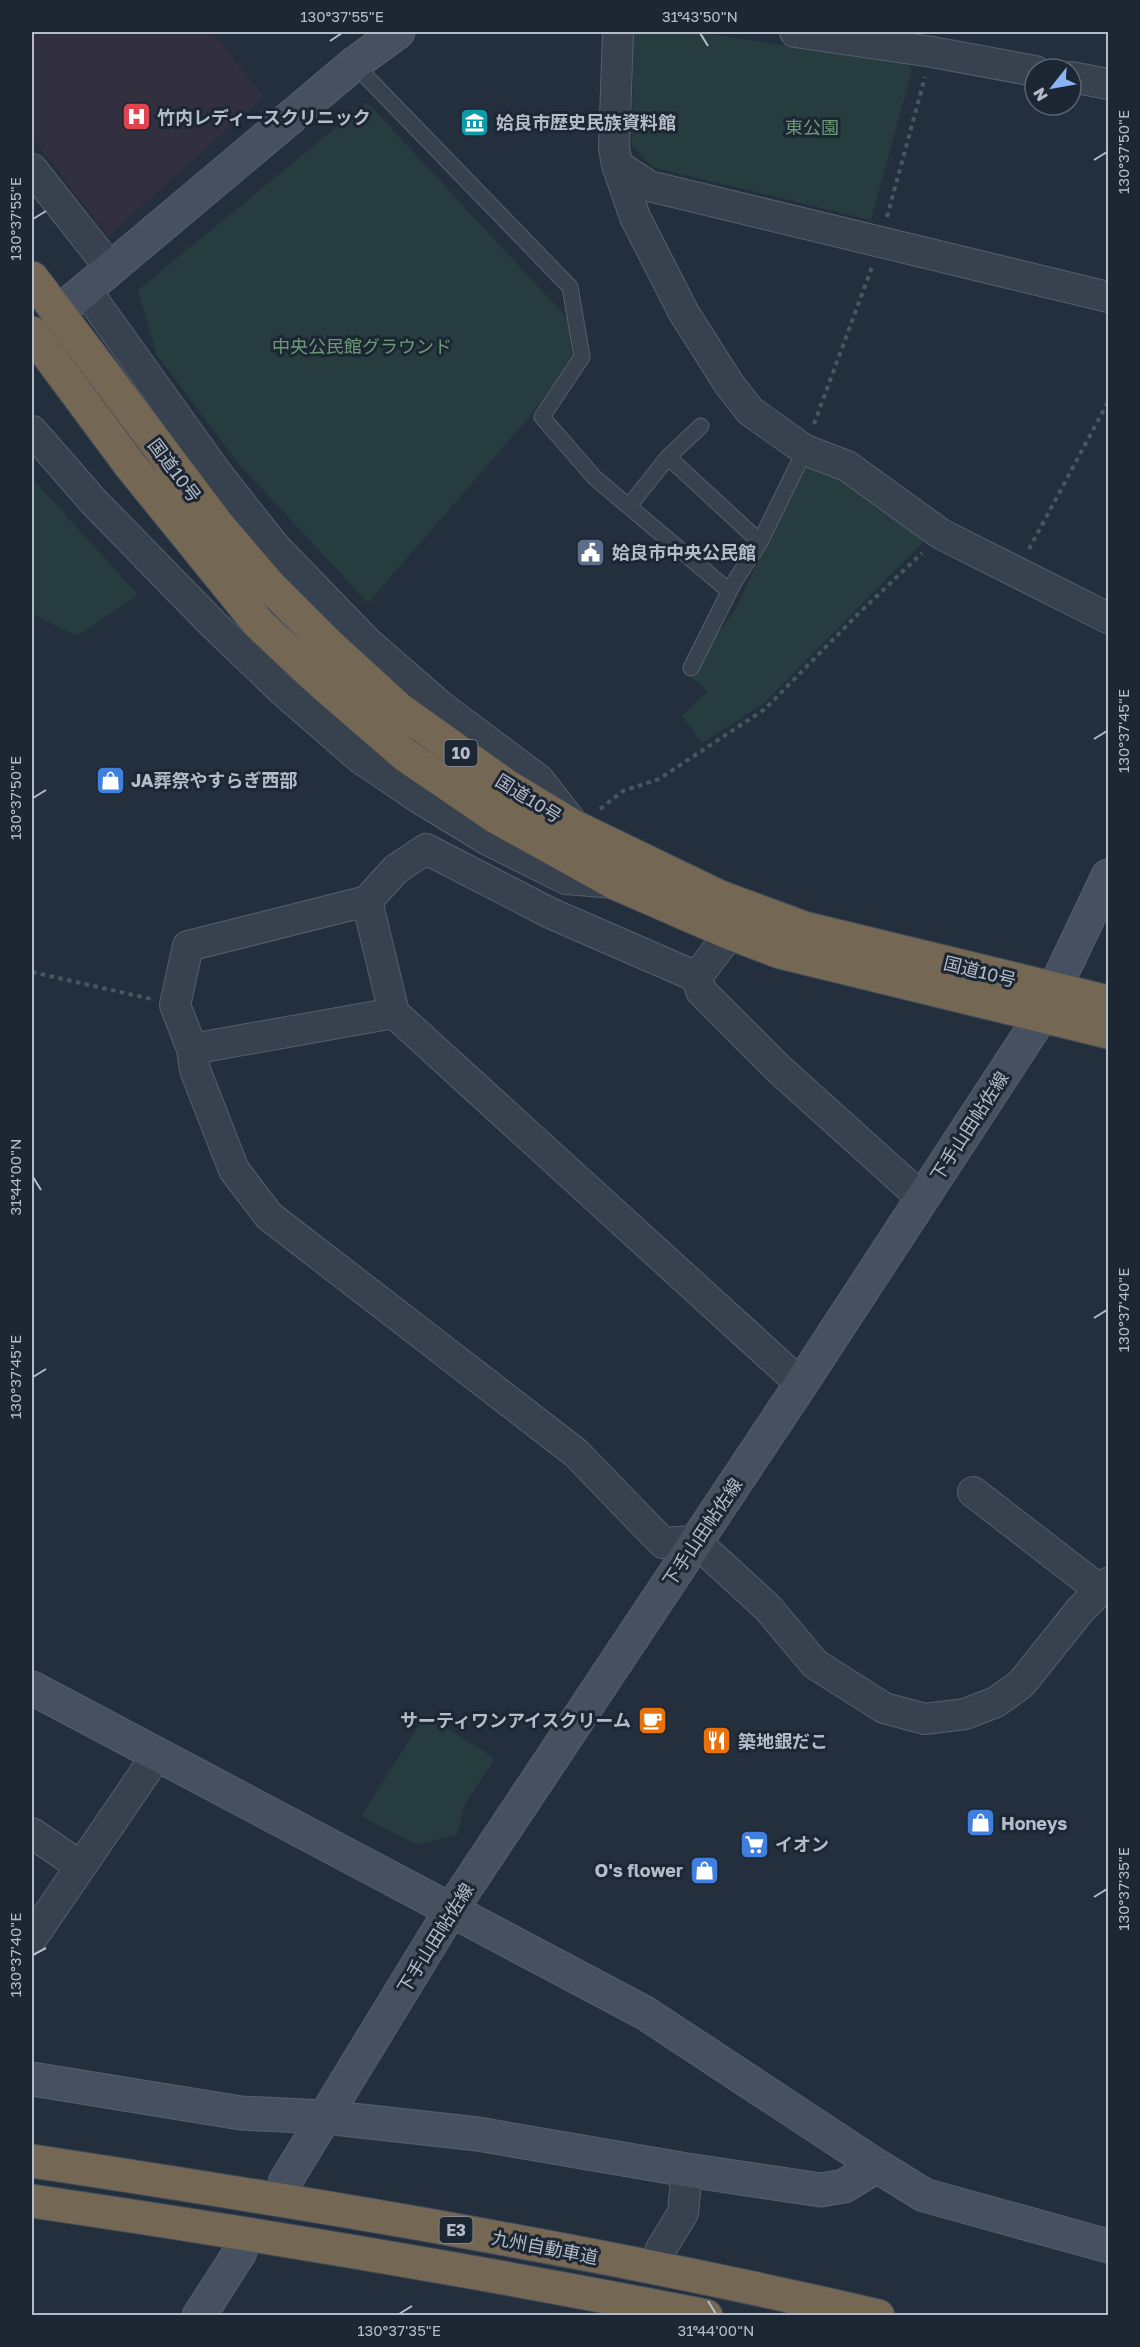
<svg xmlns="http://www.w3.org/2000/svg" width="1140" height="2347" font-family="'Golos Text','Noto Sans JP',sans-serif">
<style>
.medical{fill:#32303f}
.green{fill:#263c3f}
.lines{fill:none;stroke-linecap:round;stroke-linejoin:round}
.lane-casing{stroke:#565f6c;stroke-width:17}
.street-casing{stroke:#565f6c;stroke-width:32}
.secondary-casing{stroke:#565f6c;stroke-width:35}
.highway-casing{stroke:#434c59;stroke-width:35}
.path{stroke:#44595c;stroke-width:4;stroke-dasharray:4.5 4.5;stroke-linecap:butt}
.lane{stroke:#38414e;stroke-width:15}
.street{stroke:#38414e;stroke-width:30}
.secondary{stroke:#465061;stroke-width:33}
.highway{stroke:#746855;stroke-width:33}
.ticks{fill:none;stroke:#b4bcc9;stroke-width:2}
.labels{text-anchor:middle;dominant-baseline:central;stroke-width:6;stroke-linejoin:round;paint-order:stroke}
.shield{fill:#1d2633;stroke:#878f9c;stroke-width:1.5}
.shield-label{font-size:16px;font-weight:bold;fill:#b4bcc9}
.poi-label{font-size:18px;font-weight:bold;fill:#b4bcc9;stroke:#1d2633;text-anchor:start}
.park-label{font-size:18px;fill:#6b9a76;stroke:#1d2633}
.street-label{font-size:18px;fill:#b4bcc9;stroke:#1d2633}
.neatline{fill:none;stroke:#b4bcc9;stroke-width:2}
.ticks-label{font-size:15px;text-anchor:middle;fill:#b4bcc9}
</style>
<rect width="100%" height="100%" fill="#242f3e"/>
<path class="medical" d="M 32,32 L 213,32 L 263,97 L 108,236 L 32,137 Z"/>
<path class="green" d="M 633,32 L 695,32 L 908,64 L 912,70 L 871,220 L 652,167 L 632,145 Z
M 367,102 L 568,319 L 572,363 L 525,422 L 368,603 L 238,463 L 157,355 L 138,290 Z
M 814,463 L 911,524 L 927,538 L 763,704 L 702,743 L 682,716 L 708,691 L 688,675 L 735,610 L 800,474 Z
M 32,478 L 138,595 L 77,636 L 32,613 Z
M 426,1714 L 495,1759 L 465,1804 L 457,1834 L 417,1845 L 361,1816 Z"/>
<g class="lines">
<defs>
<path id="lane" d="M 354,64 L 570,287 L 582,357 L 542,417 L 595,478 L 729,591
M 668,457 L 760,542
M 629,506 L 668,457 L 701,426
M 691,668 L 733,584 L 760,542 L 805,450"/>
<path id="street" d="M 618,32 L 614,147 L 617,165 L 649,186 L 1108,297
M 795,32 L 932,52 L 1035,71
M 1071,77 L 1108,84
M 617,165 L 635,217 L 684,313 L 729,384 L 750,411 L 805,450 L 847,466 L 941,534 L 1108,618
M 32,169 L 111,269
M 86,290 L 216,472 L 275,547 L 366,641 L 443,708 L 539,780 L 574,825
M 32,431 L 94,502 L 213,624 L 285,693 L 360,758 L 419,798 L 488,840 L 566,879 L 615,883
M 367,901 L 396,869 L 426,849 L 550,913 L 697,977
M 730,933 L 697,977 L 701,991 L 780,1070 L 922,1198
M 394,1013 L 367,901 L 188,946 L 175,1005 L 192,1049 L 195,1070 L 234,1170 L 269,1216 L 576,1453 L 663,1543 L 695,1541 L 768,1608 L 815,1664 L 884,1708 L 925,1719 L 965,1714 L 996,1702 L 1021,1684 L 1081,1609 L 1108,1583
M 192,1049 L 394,1013 L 801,1384
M 973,1492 L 1100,1590
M 32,1833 L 80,1866
M 32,1938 L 157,1755
M 661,2249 L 683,2213 L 687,2170"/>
<path id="secondary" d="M 72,301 L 354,64 L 398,32
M 32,1688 L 645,2013 L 877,2166
M 32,2079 L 241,2113 L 325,2117 L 478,2134 L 687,2170 L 821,2190 L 844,2186 L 877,2166 L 924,2195 L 1108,2246
M 285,2182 L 451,1910 L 801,1384 L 1042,1015 L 1108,876
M 199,2316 L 240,2252"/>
<path id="highway" d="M 32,278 L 217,524 L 269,585 L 328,644 L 399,709 L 504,784 L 575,827 L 720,897 L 804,928 L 1108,1002
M 32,333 L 130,465 L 259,624 L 321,682 L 405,755 L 496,817 L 615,883 L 730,933 L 780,952 L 1108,1032
M 32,2161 C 315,2204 599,2251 878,2316
M 32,2201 C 257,2234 482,2272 706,2316"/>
</defs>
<use href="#lane" class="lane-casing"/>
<use href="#street" class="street-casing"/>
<use href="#secondary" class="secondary-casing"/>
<use href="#highway" class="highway-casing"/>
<path class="path" d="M 887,217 L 925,77
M 814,424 L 872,267
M 1029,549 L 1108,402
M 600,809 L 623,791 L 659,779 L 765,709 L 859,613 L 922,553
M 32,972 L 151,999"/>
<use href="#lane" class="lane"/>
<use href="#street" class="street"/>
<use href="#secondary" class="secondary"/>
<use href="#highway" class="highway"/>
</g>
<path class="ticks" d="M 700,33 L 708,46M 330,41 L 342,33M 1094,160 L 1107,152M 33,219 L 46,211M 1094,739 L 1107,731M 33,798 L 46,790M 33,1177 L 41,1190M 1094,1318 L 1107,1310M 33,1377 L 46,1369M 1094,1897 L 1107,1889M 33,1955 L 46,1948M 708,2301 L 716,2314M 399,2314 L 412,2306"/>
<defs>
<symbol id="hospital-square" viewBox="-11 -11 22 22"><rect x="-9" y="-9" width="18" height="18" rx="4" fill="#e0444e" stroke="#1d2633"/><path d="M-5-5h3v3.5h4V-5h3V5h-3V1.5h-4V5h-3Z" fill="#fff"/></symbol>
<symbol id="museum-square" viewBox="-11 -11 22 22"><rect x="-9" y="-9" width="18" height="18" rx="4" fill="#0f9aa8" stroke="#1d2633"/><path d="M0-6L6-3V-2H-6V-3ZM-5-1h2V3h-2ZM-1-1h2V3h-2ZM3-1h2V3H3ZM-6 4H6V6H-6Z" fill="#fff"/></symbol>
<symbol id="civic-square" viewBox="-11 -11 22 22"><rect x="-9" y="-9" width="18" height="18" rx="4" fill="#5c6f8a" stroke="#1d2633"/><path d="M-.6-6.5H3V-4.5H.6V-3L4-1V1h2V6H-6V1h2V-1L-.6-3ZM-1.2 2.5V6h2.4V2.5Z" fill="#fff"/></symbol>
<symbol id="shop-square" viewBox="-11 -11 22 22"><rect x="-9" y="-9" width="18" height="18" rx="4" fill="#3f7fe0" stroke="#1d2633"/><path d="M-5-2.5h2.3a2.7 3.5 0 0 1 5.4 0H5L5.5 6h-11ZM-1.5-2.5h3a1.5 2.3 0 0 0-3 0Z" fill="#fff"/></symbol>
<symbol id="cafe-square" viewBox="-11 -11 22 22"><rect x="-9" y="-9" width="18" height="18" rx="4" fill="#e8710a" stroke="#1d2633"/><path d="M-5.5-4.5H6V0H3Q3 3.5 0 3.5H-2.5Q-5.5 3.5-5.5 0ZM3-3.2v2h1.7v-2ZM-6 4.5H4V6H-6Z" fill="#fff"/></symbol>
<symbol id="restaurant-square" viewBox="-11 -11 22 22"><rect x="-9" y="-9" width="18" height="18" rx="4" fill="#e8710a" stroke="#1d2633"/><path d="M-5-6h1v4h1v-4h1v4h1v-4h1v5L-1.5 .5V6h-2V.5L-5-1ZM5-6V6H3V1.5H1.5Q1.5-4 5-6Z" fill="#fff"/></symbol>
<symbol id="supermarket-square" viewBox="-11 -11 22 22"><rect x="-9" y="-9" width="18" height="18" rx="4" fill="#3f7fe0" stroke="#1d2633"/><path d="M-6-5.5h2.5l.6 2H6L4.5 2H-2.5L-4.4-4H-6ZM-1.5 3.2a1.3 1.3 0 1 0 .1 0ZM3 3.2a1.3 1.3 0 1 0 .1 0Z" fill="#fff"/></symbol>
</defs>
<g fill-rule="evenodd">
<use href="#hospital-square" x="120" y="100" width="33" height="33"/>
<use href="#museum-square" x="458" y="106" width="33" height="33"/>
<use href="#civic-square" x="574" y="536" width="33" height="33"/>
<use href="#shop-square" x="94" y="764" width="33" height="33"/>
<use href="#cafe-square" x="636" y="1704" width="33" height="33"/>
<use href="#restaurant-square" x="700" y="1724" width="33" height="33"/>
<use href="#shop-square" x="964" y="1806" width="33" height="33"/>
<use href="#supermarket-square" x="738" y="1828" width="33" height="33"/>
<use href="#shop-square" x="688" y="1854" width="33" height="33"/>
</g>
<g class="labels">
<g class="shield">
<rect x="444.5" y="740" width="33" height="26" rx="4.5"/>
<rect x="439.5" y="2217" width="33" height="26" rx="4.5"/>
</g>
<g class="shield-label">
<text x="461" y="753">10</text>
<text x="456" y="2230">E3</text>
</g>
<g class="poi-label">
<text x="157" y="117">竹内レディースクリニック</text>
<text x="496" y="122">姶良市歴史民族資料館</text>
<text x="612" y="552">姶良市中央公民館</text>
<text x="131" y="780">JA葬祭やすらぎ西部</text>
<text x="631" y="1720" text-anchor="end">サーティワンアイスクリーム</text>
<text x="738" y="1741">築地銀だこ</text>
<text x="1001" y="1823">Honeys</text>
<text x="775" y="1844">イオン</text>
<text x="683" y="1870" text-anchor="end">O's flower</text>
</g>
<g class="park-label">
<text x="812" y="127">東公園</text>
<text x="362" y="346">中央公民館グラウンド</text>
</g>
<g class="street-label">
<text transform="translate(175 470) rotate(53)">国道10号</text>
<text transform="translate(529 798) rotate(32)">国道10号</text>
<text transform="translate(980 971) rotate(14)">国道10号</text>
<text transform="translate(969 1126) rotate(-57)">下手山田帖佐線</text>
<text transform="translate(702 1532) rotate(-56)">下手山田帖佐線</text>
<text transform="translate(435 1938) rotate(-58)">下手山田帖佐線</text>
<text transform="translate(545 2247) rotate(11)">九州自動車道</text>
</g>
</g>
<rect width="1140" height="2347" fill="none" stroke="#1d2633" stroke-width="66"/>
<g transform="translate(1053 87) rotate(239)"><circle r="28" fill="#1d2633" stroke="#59626f" stroke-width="1.5"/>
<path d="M0-4.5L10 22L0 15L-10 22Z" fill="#8ab4f8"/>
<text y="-9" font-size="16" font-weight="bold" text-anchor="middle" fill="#b4bcc9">N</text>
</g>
<rect x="33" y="33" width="1074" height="2281" class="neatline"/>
<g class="ticks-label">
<text x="342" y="22">130°37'55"E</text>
<text x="700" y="22">31°43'50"N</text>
<text transform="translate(1124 152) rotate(-90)" y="5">130°37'50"E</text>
<text transform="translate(16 219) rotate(-90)" y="5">130°37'55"E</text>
<text transform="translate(1124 731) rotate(-90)" y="5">130°37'45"E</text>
<text transform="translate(16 798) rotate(-90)" y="5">130°37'50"E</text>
<text transform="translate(16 1177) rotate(-90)" y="5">31°44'00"N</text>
<text transform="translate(1124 1310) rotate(-90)" y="5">130°37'40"E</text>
<text transform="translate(16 1377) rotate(-90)" y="5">130°37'45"E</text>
<text transform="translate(1124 1889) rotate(-90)" y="5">130°37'35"E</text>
<text transform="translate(16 1955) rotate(-90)" y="5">130°37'40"E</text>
<text x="399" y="2336">130°37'35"E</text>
<text x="716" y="2336">31°44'00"N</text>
</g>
</svg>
